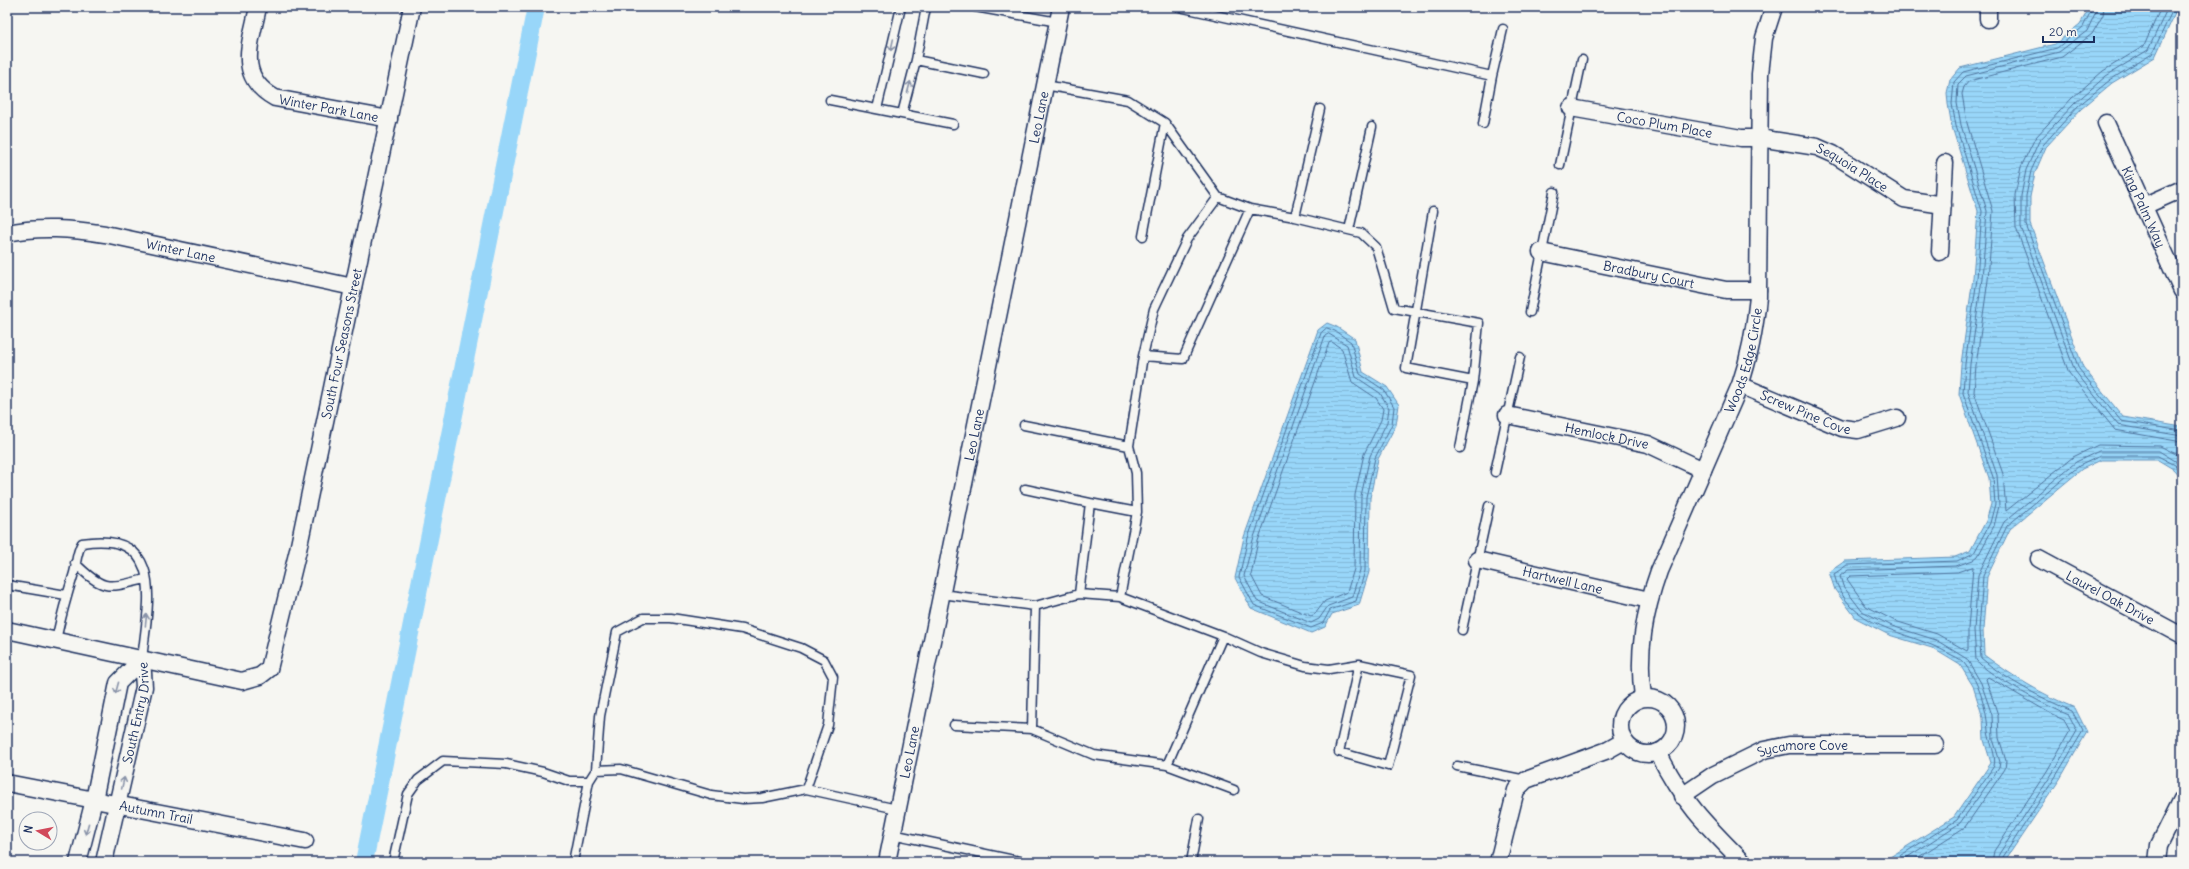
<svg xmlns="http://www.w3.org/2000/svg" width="2189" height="869" font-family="Delius,sans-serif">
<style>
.water{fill:url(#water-rules);stroke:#6693bb}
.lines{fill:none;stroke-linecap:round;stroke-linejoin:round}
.shore{stroke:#4d729c;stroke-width:1}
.canal{stroke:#98d6f9;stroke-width:18}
.service-casing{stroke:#1b2f5e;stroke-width:11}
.minor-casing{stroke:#1b2f5e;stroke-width:19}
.path{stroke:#1b2f5e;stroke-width:2.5;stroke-dasharray:3 3;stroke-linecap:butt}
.service{stroke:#f6f6f2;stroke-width:8}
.minor{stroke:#f6f6f2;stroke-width:16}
.oneway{stroke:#8892a8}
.labels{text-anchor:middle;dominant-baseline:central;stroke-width:3;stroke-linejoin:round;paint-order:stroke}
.street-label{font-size:13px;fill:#1b2f5e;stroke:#f6f6f2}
</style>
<defs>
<pattern id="water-rules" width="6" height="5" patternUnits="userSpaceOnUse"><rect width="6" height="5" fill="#98d6f9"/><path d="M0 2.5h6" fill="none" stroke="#82b8d8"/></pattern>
</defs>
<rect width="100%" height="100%" fill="#f6f6f2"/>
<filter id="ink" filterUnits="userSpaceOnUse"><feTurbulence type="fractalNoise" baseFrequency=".025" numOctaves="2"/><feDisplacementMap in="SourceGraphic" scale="8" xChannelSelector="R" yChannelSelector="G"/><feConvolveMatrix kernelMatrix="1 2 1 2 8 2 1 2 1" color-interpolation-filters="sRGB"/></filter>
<g filter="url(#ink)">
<path class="water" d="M 2090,7 L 2178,7 L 2155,57 L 2112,83 L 2081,109 L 2046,147 L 2035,173 L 2030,197 L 2030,224 L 2083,367 L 2123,417 L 2182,427 L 2182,479 L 2173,469 L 2158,460 L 2101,460 L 2082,469 L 2010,529 L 1987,577 L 1983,630 L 1984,655 C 2012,676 2043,695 2075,708 L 2087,732 L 2060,779 L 2006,859 L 2006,862 L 1882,862 L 1954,817 L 1991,763 L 1984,740 L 1983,718 L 1973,686 L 1960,665 L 1932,648 L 1889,635 L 1856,618 L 1835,590 L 1829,572 L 1845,561 L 1955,557 L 1970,551 L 1986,521 L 1991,504 L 1989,478 L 1959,394 L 1961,364 L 1973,278 L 1978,211 L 1952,127 L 1948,104 L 1947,93 L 1950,80 L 1960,68 L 2055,44 L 2080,24 Z
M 1327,323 L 1337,327 L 1355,339 L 1363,372 L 1387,387 L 1399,405 L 1396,425 L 1378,459 L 1370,498 L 1369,572 L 1359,605 L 1332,614 L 1325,627 L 1311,633 L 1251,608 L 1235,578 L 1244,537 L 1318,330 Z"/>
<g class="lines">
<path class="shore" d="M 2104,7 L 2103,15 L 2092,34 L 2062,57 L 1969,81 L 1964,87 L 1962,94 L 1967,123 L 1993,211 L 1988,280 L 1976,365 L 1974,392 L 2003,474 L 2006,511 L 2073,457 L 2098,445 L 2160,446 L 2182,457
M 2161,7 L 2144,46 L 2103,71 L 2072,98 L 2035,138 L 2021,167 L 2015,195 L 2016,228 L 2069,373 L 2115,430 L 2182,442
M 2168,7 L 2148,50 L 2106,76 L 2075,103 L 2039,141 L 2026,170 L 2021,196 L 2021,227 L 2075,371 L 2118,425 L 2182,436
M 2174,7 L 2152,54 L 2110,80 L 2078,106 L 2043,145 L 2031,171 L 2026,196 L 2026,225 L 2079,369 L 2121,421 L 2182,431
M 1327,328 L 1335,331 L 1351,342 L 1360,374 L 1384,390 L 1394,407 L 1392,424 L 1375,458 L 1366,497 L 1365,571 L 1356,601 L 1330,610 L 1323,623 L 1311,628 L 1254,605 L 1239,577 L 1248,538 L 1321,333 Z
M 1329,334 L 1347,345 L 1356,377 L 1380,393 L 1389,408 L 1387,422 L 1370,456 L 1361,496 L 1360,570 L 1352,597 L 1328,606 L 1319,619 L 1311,623 L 1257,601 L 1244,576 L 1253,540 L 1325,336 Z
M 1332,342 L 1342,349 L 1352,382 L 1376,398 L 1383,409 L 1381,420 L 1364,454 L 1355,495 L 1354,569 L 1347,592 L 1325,601 L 1315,614 L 1311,616 L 1262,596 L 1251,575 L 1258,541 L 1329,343 Z
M 1973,567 L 1968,629 L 1968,649 L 1967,651 L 1937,634 L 1895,621 L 1866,606 L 1847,579 L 1850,576 L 1957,572 Z
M 1890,862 L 1957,820 L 1994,766 C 1997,756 1989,741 1988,731 C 1987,708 1978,680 1964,663 C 1960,658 1953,656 1948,653 C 1908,630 1846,629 1834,574 L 1847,565 L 1957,561 L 1974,553 L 1990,523 L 1995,504 L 1993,477 L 1963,393 L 1965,364 L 1977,279 L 1982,211 L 1956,126 L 1952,104 L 1954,82 L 1963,72 L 2057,48 L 2083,27 L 2093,7
M 1900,862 L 1960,823 L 1999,768 L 2000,762 L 1993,739 L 1992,715 L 1981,683 L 1967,659 L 1936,640 L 1892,626 L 1862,611 L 1843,586 L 1840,576 L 1848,570 L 1956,566 L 1973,560 L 1978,556 L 1994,526 L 1999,506 L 1997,475 L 1968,392 L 1970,364 L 1982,279 L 1987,211 L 1961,125 L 1957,103 L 1958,84 L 1966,76 L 2059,52 L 2087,31 L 2098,7
M 1911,862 L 1965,827 L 2005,769 L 2006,761 L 1999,738 L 1998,715 L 1986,679 L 1988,677 L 2053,715 L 2064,720 L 2070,731 L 2047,771 L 1994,851 L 1992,862
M 1998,862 L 1999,854 L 2052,774 L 2077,731 L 2069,715 C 2048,707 1989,676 1976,660 L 1974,630 L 1978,575 L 2004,522 L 2076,462 L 2099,451 L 2159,451 L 2182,465
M 2003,862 L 2003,857 L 2056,776 L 2083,731 L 2072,711 C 2041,698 2006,680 1981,658 L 1979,630 L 1983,576 L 2007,526 L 2079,466 L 2100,456 L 2158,456 L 2175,465 L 2182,473"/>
<path class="canal" d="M 364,862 L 536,7"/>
<defs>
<path id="service" d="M 975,7 L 1058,22
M 1179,7 L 1492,76 L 1483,124
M 916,60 L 984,74
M 1492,76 L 1503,29
M 1045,85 L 1128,100 L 1165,123
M 830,100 L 953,124
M 877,109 L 901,7
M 902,114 L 916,60 L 926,7
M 1560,165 L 1582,60
M 1218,197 L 1250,209 L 1295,217 L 1320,109
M 1433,211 L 1406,368 L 1473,381
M 1295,217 L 1361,233 L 1376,247 L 1394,308 L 1479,323 L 1473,381 L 1460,448
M 1349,230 L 1372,127
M 1530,312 L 1554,192
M 1143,356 L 1183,359 L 1250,209
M 1024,425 L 1129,446 L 1136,473 L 1137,512 L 1120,597
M 1129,446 L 1143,356 L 1154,309 L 1187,239 L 1218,197 L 1165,123 L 1143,236
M 1495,472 L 1520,357
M 1025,489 L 1090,503 L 1079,594
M 1090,503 L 1137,512
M 75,563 C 104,592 108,588 146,579
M 7,585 L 66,595
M 941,594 L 1035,606 L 1032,729 L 954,725
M 1035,606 L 1079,594 L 1120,597 L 1223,636 L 1167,765
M 1462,630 L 1489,506
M 1223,636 L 1261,653 L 1305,666 L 1329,669 L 1359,664 L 1411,675 L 1388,766 L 1339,752 L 1359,664
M 56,640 C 61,617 67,595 74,573 C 77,561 76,554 82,543 C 167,530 148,604 142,659
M 1032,729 L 1094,755 L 1167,765 L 1234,790
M 1457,766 L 1526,780
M 596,770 L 600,716 L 617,632 L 643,618 L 671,618 L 742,629 L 801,648 L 824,660 L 833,677 L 828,725 L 806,789
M 892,834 L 1024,862
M 393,862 L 408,794 L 418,780 L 443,761 L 506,764 L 543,772 L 569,781 L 589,781
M 573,862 L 589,781 L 596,770 L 621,769 L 711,795 L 743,799 L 762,798 L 806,789 L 897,809
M 1191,862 L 1199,819"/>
<g id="minor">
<path id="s1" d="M 258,7 C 251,43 235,76 275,98 L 389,119"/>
<path d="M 1988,7 L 1988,19"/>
<path id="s2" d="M 1571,108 L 1741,138 L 1759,138 L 1817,147 L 1833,154 L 1904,199 L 1943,205"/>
<path id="s3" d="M 2106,123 L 2182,291"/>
<path d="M 2144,206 L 2182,189"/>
<path id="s4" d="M 7,233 C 40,226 72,229 105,234 L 353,287"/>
<path id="s5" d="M 1541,252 L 1726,290 L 1758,290"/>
<path d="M 1940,252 L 1945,163"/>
<path id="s6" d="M 1740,385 L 1842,428 L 1858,430 L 1897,418"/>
<path id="s7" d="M 1507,415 L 1648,444 L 1703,470"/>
<path id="s8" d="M 2039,559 L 2182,636"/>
<path id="s9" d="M 1477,560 L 1649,600"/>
<path id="s10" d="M 7,630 L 242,681 L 260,676 L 269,669 L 298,550 L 412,7"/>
<path id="s11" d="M 1643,697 C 1637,653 1644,613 1659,571 L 1740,385 C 1750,356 1755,328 1758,297 L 1760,74 L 1764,38 L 1774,7"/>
<circle cx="1648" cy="726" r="28"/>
<path d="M 1658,752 C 1681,800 1706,825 1743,862"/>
<path id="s12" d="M 7,783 L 305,841"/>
<path id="s13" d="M 1682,796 L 1713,775 L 1764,750 L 1789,745 L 1935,745"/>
<path d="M 78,862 L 94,800 L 118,683 L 142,659"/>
<path id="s14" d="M 104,862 L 144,687 L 142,659"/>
<path id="s15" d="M 887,862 L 1061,7"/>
<path d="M 1498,862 L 1516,790 L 1526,780 L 1608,750 L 1624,741"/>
<path d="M 2157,862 L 2159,845 L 2182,799"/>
</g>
</defs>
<use href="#service" class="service-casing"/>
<use href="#minor" class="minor-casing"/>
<path class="path" d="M 1816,7 L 1824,10 L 1828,7"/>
<use href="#service" class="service"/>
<use href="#minor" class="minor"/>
</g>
<defs><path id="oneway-shaft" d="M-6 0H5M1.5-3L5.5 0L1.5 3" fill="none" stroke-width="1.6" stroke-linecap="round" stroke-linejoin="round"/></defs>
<g class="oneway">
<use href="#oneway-shaft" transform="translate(892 45) rotate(103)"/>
<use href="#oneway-shaft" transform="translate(909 87) rotate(-75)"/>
<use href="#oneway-shaft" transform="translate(146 620) rotate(-84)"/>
<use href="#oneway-shaft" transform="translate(117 688) rotate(105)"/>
<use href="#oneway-shaft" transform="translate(123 783) rotate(-77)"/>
<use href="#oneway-shaft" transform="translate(87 829) rotate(105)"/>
</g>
</g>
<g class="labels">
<g class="street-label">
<text stroke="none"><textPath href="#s1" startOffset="157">Winter Park Lane</textPath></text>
<text stroke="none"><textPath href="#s15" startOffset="760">Leo Lane</textPath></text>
<text stroke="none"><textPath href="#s2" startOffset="95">Coco Plum Place</textPath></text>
<text stroke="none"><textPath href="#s2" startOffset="290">Sequoia Place</textPath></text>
<text stroke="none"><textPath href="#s3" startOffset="92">King Palm Way</textPath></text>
<text stroke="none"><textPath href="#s4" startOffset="176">Winter Lane</textPath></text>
<text stroke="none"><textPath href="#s5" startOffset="110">Bradbury Court</textPath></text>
<text stroke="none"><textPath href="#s10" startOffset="604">South Four Seasons Street</textPath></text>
<text stroke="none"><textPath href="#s11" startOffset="356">Woods Edge Circle</textPath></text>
<text stroke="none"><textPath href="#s6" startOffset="71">Screw Pine Cove</textPath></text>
<text stroke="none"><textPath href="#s15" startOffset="436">Leo Lane</textPath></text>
<text stroke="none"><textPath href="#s7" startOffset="102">Hemlock Drive</textPath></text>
<text stroke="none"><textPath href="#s9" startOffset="88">Hartwell Lane</textPath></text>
<text stroke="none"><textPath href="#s8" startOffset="81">Laurel Oak Drive</textPath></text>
<text stroke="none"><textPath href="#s14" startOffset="153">South Entry Drive</textPath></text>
<text stroke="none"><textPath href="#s13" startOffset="133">Sycamore Cove</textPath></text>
<text stroke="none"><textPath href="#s15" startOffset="112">Leo Lane</textPath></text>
<text stroke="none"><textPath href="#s12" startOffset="152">Autumn Trail</textPath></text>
</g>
</g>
<rect width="2189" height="869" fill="none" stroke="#f6f6f2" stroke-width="24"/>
<rect x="12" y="12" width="2165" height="845" fill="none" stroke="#1b2f5e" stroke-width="1.5" filter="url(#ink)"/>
<g transform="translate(38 831) rotate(280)"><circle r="19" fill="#f6f6f2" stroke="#9ea6b7"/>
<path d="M0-3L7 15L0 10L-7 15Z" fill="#d1495b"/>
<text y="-6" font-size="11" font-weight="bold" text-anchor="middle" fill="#1b2f5e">N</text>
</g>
<path d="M2043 36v6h51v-6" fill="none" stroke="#1b2f5e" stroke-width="2"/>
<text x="2049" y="36" font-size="12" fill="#1b2f5e" stroke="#f6f6f2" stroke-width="3" paint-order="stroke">20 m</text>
</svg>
